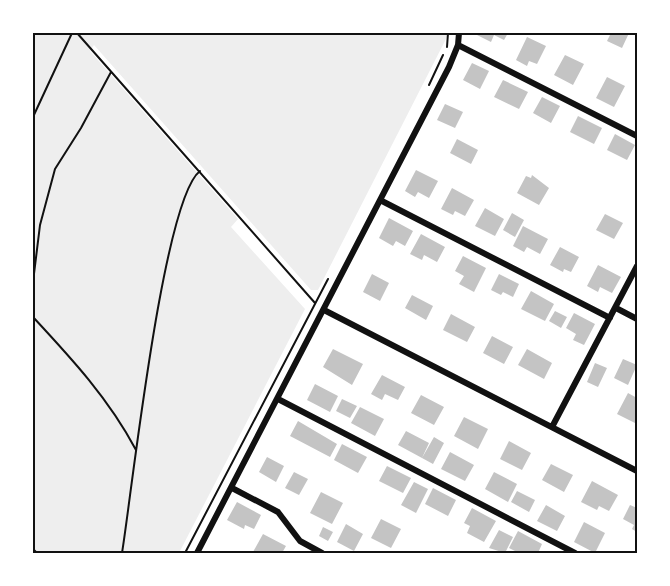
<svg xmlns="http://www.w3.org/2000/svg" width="670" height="586" font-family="Jost,sans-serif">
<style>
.green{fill:#eee}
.building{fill:#c4c4c4}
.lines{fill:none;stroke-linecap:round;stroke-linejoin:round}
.path{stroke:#111;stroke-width:2}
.minor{stroke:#111;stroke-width:6}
.neatline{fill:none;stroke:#111;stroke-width:2}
</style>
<rect width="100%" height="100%" fill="#fff"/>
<path class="green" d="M 33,33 L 449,33 L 318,290 L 311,290 L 94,45 L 90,51 L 238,219 L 231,227 L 305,309 L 179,553 L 33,553 Z"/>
<path class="building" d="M 478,33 L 508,33 L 504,40 L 494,35 L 491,42 L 477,35 Z
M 611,33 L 629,33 L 622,48 L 607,41 Z
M 527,37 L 546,46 L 537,64 L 529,61 L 527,66 L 516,60 Z
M 565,55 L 584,64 L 573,85 L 554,75 Z
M 472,63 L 489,71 L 480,89 L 463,80 Z
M 607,77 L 625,86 L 614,107 L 596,98 Z
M 503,80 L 528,92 L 519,109 L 494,97 Z
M 542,97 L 560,106 L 551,123 L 533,113 Z
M 445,104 L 463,112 L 455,128 L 437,120 Z
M 578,116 L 602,128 L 594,144 L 570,132 Z
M 615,134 L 635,145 L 627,160 L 607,150 Z
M 457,139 L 478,150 L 471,164 L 450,153 Z
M 416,170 L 438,181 L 429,198 L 418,192 L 415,197 L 405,191 Z
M 532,175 L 549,188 L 539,205 L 517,193 L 526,176 L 531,178 Z
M 452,188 L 474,200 L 465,216 L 455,211 L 453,215 L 441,209 Z
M 485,208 L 504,219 L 495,236 L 475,226 Z
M 512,213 L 524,220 L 515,237 L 503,230 Z
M 605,214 L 623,223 L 614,239 L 596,230 Z
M 389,218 L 413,231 L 405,246 L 396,241 L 393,246 L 379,238 Z
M 523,226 L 548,239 L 540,254 L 527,247 L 524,252 L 513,246 Z
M 421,234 L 445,247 L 437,262 L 424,255 L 422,260 L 410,254 Z
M 560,247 L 579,257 L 571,272 L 564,269 L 563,272 L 550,265 Z
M 463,256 L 486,268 L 474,292 L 459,284 L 464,276 L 455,271 Z
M 598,265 L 621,277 L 612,293 L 600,287 L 598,292 L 587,286 Z
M 372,274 L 389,283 L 380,301 L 363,292 Z
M 499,274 L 519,284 L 513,297 L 503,292 L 501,295 L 491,290 Z
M 531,291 L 554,304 L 545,321 L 521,309 Z
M 412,295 L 433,306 L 426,320 L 405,308 Z
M 555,311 L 567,317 L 561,328 L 549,321 Z
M 574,313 L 595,324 L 584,345 L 573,340 L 576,334 L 566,328 Z
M 451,314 L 475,327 L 467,342 L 443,330 Z
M 492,336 L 513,347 L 504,364 L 483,353 Z
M 333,349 L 363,364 L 352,385 L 323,367 Z
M 527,349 L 552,363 L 544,379 L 518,365 Z
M 623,359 L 637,365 L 628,385 L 614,378 Z
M 595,363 L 607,368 L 598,387 L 587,382 Z
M 382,375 L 405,387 L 398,400 L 385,394 L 382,400 L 371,394 Z
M 315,384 L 338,396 L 330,412 L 307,400 Z
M 628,393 L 637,398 L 635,423 L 617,414 Z
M 421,395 L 444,407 L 434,425 L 411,413 Z
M 342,399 L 357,406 L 350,418 L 336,411 Z
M 360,407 L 384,419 L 375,436 L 351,423 Z
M 464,417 L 488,429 L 478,449 L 454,436 Z
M 298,421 L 337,444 L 330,457 L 290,436 Z
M 406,431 L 429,443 L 422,458 L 398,445 Z
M 434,437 L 444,443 L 433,464 L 422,458 Z
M 509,441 L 531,453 L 522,470 L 500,459 Z
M 342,444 L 367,457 L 358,473 L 334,460 Z
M 450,452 L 474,465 L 465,481 L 441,469 Z
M 267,457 L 284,466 L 276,482 L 259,472 Z
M 551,464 L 573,475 L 564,492 L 542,480 Z
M 387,466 L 411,478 L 403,493 L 379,481 Z
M 294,472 L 308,479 L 299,495 L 285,488 Z
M 494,472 L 517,484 L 508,502 L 485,489 Z
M 592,481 L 618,495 L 609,511 L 599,506 L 597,510 L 581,502 Z
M 414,482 L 428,489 L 416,513 L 401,505 Z
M 433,488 L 456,500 L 448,516 L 425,504 Z
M 517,491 L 535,500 L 529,512 L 511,502 Z
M 321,492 L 343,503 L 332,524 L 310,513 Z
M 237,502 L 261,515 L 254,529 L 245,525 L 244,529 L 227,520 Z
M 546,505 L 565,516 L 557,531 L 537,521 Z
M 630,505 L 637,508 L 637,532 L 632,529 L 634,525 L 623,519 Z
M 472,508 L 496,521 L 484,542 L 467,533 L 470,526 L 464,523 Z
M 381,519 L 401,529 L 391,548 L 371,538 Z
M 584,522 L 605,533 L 595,553 L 574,542 Z
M 346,524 L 363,534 L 354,551 L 337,542 Z
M 323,527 L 333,532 L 328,541 L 319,536 Z
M 499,530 L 513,537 L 505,553 L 489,548 Z
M 518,531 L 542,544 L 538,553 L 519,553 L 509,548 Z
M 263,534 L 286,546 L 282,553 L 253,552 Z"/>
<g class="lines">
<path class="path" d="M 77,33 L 315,303
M 447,47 L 448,33
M 429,85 L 443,55
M 33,117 L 72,33
M 33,282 L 40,225 L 55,169 L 81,128 L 111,72
M 33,317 C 72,359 109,399 136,450
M 33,549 L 37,553
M 122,553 C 132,492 163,199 200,171
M 185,553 L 328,279"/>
<path class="minor" d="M 458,45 L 637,136
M 380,200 L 610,318
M 616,308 L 637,319
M 324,310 L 637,471
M 278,399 L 575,553
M 552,427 L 637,266
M 232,488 L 278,512 L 300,541 L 322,553
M 197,553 L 449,67 L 458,45 L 459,33"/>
</g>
<rect width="670" height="586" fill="none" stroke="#ffffff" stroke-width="69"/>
<rect x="34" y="34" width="602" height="518" class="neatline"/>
</svg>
